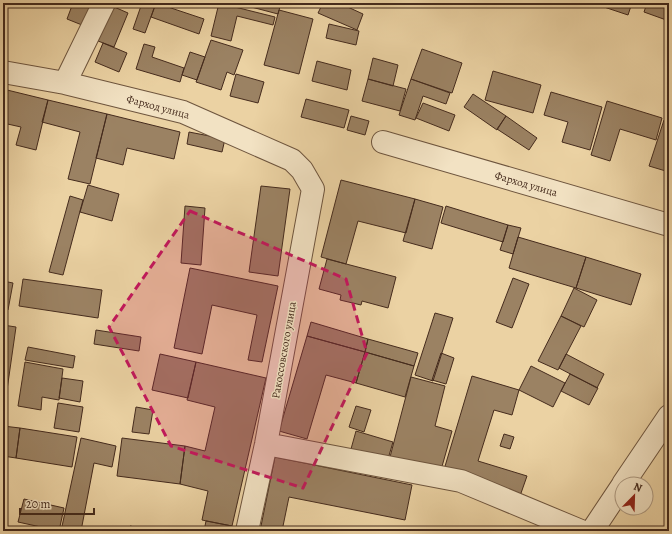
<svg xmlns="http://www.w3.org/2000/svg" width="672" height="534" font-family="Alegreya,serif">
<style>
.building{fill:#9b8263;stroke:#452b1d}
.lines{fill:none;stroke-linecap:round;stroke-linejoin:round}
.minor-casing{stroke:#6e553e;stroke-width:24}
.minor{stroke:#f2e2c3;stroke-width:22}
.marked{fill:#c2185b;fill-opacity:0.2;stroke:#c2185b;stroke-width:3;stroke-dasharray:8 5;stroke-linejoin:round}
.labels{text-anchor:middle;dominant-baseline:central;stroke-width:3;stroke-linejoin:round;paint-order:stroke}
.street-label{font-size:11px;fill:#452b1d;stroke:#f2e2c3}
</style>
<rect width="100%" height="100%" fill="#ebd2a3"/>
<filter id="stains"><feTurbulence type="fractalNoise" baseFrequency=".005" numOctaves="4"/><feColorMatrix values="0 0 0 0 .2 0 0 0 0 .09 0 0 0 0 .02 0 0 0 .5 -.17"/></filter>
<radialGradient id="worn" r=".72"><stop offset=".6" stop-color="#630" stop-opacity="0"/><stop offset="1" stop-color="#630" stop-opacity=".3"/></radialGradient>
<path class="building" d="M 73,3 L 97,3 L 87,27 L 67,19 Z
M 142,3 L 156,3 L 145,33 L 133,29 Z
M 156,3 L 204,19 L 199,34 L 151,17 Z
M 219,3 L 275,17 L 273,25 L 237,16 L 231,41 L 211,36 Z
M 236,3 L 281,3 L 278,14 Z
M 323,3 L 339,3 L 363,14 L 357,30 L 318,13 Z
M 592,3 L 632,3 L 628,15 Z
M 647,3 L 669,3 L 669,21 L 644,12 Z
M 112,6 L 128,13 L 114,47 L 98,41 Z
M 279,10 L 313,19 L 299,74 L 264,65 Z
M 329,24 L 359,31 L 356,45 L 326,38 Z
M 211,40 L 243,50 L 234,75 L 227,72 L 221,90 L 196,82 Z
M 103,43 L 127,53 L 119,72 L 95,62 Z
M 144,44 L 155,47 L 152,57 L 184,68 L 180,82 L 136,69 Z
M 422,49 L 462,63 L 452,93 L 411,79 Z
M 190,52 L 205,57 L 197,80 L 182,75 Z
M 373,58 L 398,65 L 393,86 L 368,79 Z
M 317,61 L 351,70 L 347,90 L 312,81 Z
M 493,71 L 541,85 L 533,113 L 485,100 Z
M 236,74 L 264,82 L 258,103 L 230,96 Z
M 368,79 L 406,89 L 400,111 L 362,101 Z
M 411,79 L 450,93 L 446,104 L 423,96 L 415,120 L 399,115 Z
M 3,89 L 48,100 L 36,150 L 16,145 L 21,127 L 3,123 Z
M 551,92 L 602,107 L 590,150 L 562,142 L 568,122 L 544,115 Z
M 473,94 L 506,116 L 497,130 L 464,107 Z
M 306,99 L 349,110 L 344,128 L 301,117 Z
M 48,100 L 107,114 L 90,184 L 68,179 L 80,132 L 42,122 Z
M 607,101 L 662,118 L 656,140 L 620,129 L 610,161 L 591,155 Z
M 423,103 L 455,115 L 449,131 L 416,118 Z
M 107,114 L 180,132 L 174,159 L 127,148 L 123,165 L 96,158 Z
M 351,116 L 369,121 L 365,135 L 347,130 Z
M 506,116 L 537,138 L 529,150 L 497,129 Z
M 664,120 L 669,121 L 669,172 L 649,166 Z
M 189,132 L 225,139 L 222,152 L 187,144 Z
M 341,180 L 415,199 L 406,233 L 358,221 L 346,264 L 321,257 Z
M 88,185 L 119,194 L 112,221 L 80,212 Z
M 261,186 L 290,189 L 278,276 L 249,272 Z
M 70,196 L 83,200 L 63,275 L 49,272 Z
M 415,199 L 443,207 L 432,249 L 403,241 Z
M 185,206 L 205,208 L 201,265 L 181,263 Z
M 446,206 L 508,225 L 503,242 L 441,223 Z
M 508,225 L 521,228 L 513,254 L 500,250 Z
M 518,237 L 586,257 L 576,288 L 509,268 Z
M 586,257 L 641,274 L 631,305 L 576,288 Z
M 327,259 L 396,277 L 388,308 L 362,301 L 361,305 L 340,300 L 341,295 L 319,289 Z
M 190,268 L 278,286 L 262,362 L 248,360 L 257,315 L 212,305 L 202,354 L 174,348 Z
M 513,278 L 529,284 L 512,328 L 496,322 Z
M 23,279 L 102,290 L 98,318 L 19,306 Z
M 3,281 L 13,283 L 8,310 L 3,309 Z
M 574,288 L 597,300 L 584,327 L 561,316 Z
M 435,313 L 453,318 L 433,381 L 415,375 Z
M 561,316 L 581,326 L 558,370 L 538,361 Z
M 311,322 L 368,339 L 365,352 L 307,336 Z
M 3,325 L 16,327 L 4,411 L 3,411 Z
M 96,330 L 141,337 L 139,351 L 94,344 Z
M 307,336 L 365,352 L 356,383 L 326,375 L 307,439 L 279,431 Z
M 368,339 L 418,353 L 414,366 L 365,352 Z
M 28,347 L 75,356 L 73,368 L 25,360 Z
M 365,352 L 414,366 L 405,397 L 356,383 Z
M 441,353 L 454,358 L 446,384 L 432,380 Z
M 160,354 L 196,362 L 188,398 L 152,390 Z
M 566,354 L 604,374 L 597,388 L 559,368 Z
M 25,362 L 63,369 L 59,400 L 42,397 L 41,410 L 18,406 Z
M 196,362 L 266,378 L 232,526 L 202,520 L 208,491 L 180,484 L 185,446 L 205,451 L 215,407 L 187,400 Z
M 531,366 L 565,383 L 553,407 L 519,390 Z
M 570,374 L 598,388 L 589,405 L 561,391 Z
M 472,376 L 519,390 L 512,415 L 494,410 L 478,461 L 527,476 L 520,496 L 443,473 Z
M 411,377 L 445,386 L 435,426 L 452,431 L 441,470 L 390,457 Z
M 62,378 L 83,381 L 80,402 L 59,398 Z
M 58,403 L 83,407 L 79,432 L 54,428 Z
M 356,406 L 371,410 L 364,432 L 349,427 Z
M 136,407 L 153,410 L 149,434 L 132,432 Z
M 3,426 L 20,428 L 16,458 L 3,456 Z
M 20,428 L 77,437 L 72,467 L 16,458 Z
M 356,431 L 393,442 L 388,459 L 351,449 Z
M 504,434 L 514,437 L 510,449 L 500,446 Z
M 81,438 L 116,446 L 112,467 L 94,463 L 81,531 L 61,531 Z
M 122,438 L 185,446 L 180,484 L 117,476 Z
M 275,457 L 412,485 L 405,520 L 289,497 L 282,531 L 260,531 Z
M 24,499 L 64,508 L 59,531 L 18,522 Z
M 206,521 L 232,526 L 231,531 L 204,531 Z
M 3,526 L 22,528 L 22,531 L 3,531 Z
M 130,526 L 140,528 L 139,531 L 129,531 Z"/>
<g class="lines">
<defs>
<path id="minor" d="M 3,72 L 65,83 L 183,112 L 292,160 L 302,170 L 313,189 L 266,444 L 247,531
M 65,83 L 104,3
M 383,142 L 669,225
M 266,444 L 461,481 L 581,531
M 623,484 L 669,416
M 592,531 L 622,486"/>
</defs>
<use href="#minor" class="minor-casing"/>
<use href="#minor" class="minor"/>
</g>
<path class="marked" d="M 190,211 L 346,279 L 367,353 L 303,488 L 171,446 L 109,327 Z"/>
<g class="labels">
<g class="street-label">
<text transform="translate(158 107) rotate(15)">Фарход улица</text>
<text transform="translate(526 184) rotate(16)">Фарход улица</text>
<text transform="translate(284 350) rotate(-80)">Ракоссовского улица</text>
</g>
</g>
<rect width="672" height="534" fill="none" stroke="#ebd2a3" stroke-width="16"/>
<rect x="4" y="4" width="664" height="526" fill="none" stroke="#452b1d" stroke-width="2"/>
<rect x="8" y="8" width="656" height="518" fill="none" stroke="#452b1d"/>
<g transform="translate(634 496) rotate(23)"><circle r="19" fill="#f2e2c3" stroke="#ad9981"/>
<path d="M0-3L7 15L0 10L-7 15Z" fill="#8f2418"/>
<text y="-6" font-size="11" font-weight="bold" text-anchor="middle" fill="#452b1d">N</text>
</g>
<path d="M20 508v6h74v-6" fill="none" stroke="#452b1d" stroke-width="2"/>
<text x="26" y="508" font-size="12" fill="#452b1d" stroke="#f2e2c3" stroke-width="3" paint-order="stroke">20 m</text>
<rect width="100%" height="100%" filter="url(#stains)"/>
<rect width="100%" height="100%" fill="url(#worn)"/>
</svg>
